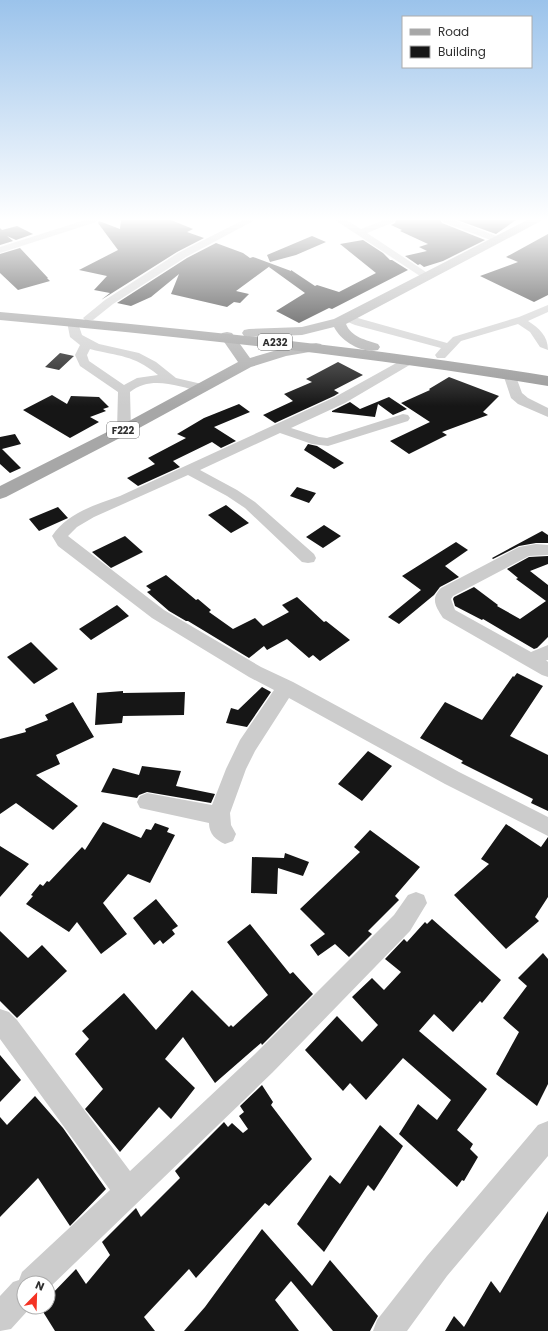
<svg xmlns="http://www.w3.org/2000/svg" width="548" height="1331" font-family="Poppins,sans-serif">
<style>
.building{fill:#161616}
.lines{fill:none;stroke-linecap:round;stroke-linejoin:round}
.minor{fill:#ccc;fill-rule:evenodd}
.major{fill:#a7a7a7;fill-rule:evenodd}
.highway{fill:#969696;fill-rule:evenodd}
.labels{text-anchor:middle;dominant-baseline:central;stroke-width:4;stroke-linejoin:round;paint-order:stroke}
.shield{fill:#fff;stroke:#6d6d6d;stroke-width:1}
.shield-label{font-size:10px;font-weight:bold;fill:#2f2f2f}
</style>
<rect width="100%" height="100%" fill="#fff"/>
<path class="building" d="M 121,220 L 171,220 L 193,229 L 187,232 L 204,238 L 177,252 L 101,300 L 110,293 L 94,290 L 107,276 L 79,270 L 118,250 L 98,223 L 99,221 L 120,229 Z
M 396,220 L 440,220 L 442,223 L 485,240 L 443,261 L 424,267 L 420,264 L 418,265 L 405,256 L 427,251 L 419,247 L 428,244 L 400,231 L 402,230 L 391,225 L 395,223 Z
M 457,220 L 516,220 L 496,234 Z
M 17,226 L 33,234 L 16,240 L 7,236 L 13,241 L 0,245 L 0,228 L 2,230 Z
M 548,234 L 548,295 L 534,302 L 480,276 L 518,262 L 506,257 Z
M 312,236 L 326,242 L 296,255 L 270,262 L 267,255 Z
M 363,240 L 383,253 L 390,260 L 392,260 L 408,270 L 332,309 L 329,308 L 299,323 L 276,311 L 305,293 L 269,267 L 270,266 L 236,291 L 249,294 L 240,303 L 234,302 L 227,307 L 171,294 L 179,274 L 151,297 L 131,306 L 117,303 L 187,258 L 216,243 L 243,253 L 250,258 L 253,257 L 291,271 L 291,270 L 315,286 L 317,285 L 339,292 L 376,273 L 340,244 Z
M 20,248 L 48,278 L 47,278 L 50,281 L 18,290 L 0,273 L 0,254 Z
M 60,353 L 74,356 L 59,370 L 45,367 Z
M 338,362 L 363,375 L 334,390 L 339,393 L 334,396 L 275,423 L 263,415 L 293,401 L 284,394 L 312,382 L 306,379 Z
M 449,377 L 499,396 L 483,412 L 488,415 L 442,432 L 447,435 L 409,454 L 390,441 L 430,422 L 401,403 L 430,390 L 429,389 Z
M 52,395 L 67,404 L 71,396 L 99,397 L 109,407 L 103,409 L 106,411 L 90,417 L 99,422 L 70,438 L 23,410 Z
M 389,397 L 407,409 L 393,415 L 378,404 L 375,417 L 332,412 L 332,411 L 350,402 L 360,409 Z
M 239,404 L 250,412 L 214,427 L 236,441 L 221,448 L 212,442 L 173,461 L 180,467 L 138,486 L 127,478 L 155,464 L 148,458 L 186,438 L 177,434 L 204,418 Z
M 15,434 L 21,444 L 2,449 L 21,468 L 10,473 L 0,464 L 0,437 Z
M 308,444 L 317,446 L 344,463 L 334,469 L 304,450 Z
M 297,487 L 316,493 L 309,503 L 290,496 Z
M 226,505 L 249,523 L 231,533 L 208,515 Z
M 58,507 L 68,518 L 39,531 L 29,519 Z
M 324,525 L 341,536 L 323,548 L 306,537 Z
M 542,531 L 548,535 L 548,543 L 536,543 L 519,546 L 493,559 L 492,558 Z
M 125,536 L 143,552 L 111,568 L 92,552 Z
M 456,542 L 468,550 L 445,566 L 459,577 L 440,587 L 434,595 L 399,624 L 388,617 L 421,590 L 402,576 Z
M 548,556 L 548,564 L 530,571 L 548,585 L 548,637 L 537,648 L 534,649 L 483,619 L 482,620 L 455,606 L 453,599 L 454,597 L 474,587 L 498,605 L 497,606 L 520,619 L 546,601 L 516,579 L 518,578 L 507,569 L 529,557 Z
M 166,575 L 196,600 L 198,599 L 211,610 L 209,612 L 233,629 L 255,618 L 263,626 L 289,612 L 282,605 L 297,597 L 324,622 L 326,621 L 350,640 L 320,661 L 313,655 L 309,658 L 287,639 L 267,650 L 264,646 L 249,658 L 188,621 L 186,621 L 169,611 L 147,592 L 151,590 L 146,586 Z
M 117,605 L 129,616 L 91,640 L 79,629 Z
M 31,642 L 58,669 L 34,684 L 7,657 Z
M 517,673 L 543,686 L 510,736 L 548,755 L 548,811 L 531,803 L 533,799 L 461,763 L 463,761 L 420,738 L 445,702 L 482,720 L 513,676 L 514,677 Z
M 262,687 L 271,692 L 247,727 L 226,723 L 231,708 L 238,710 Z
M 123,691 L 123,693 L 185,692 L 184,715 L 123,716 L 122,723 L 95,725 L 97,693 Z
M 73,702 L 94,737 L 56,755 L 60,764 L 36,775 L 78,806 L 53,830 L 16,803 L 0,814 L 0,739 L 26,732 L 25,729 L 48,720 L 45,715 Z
M 368,751 L 392,766 L 362,801 L 338,784 Z
M 142,766 L 181,771 L 176,786 L 215,794 L 211,803 L 147,792 L 139,795 L 137,798 L 101,792 L 113,768 L 139,775 Z
M 103,822 L 141,838 L 146,829 L 151,830 L 155,823 L 169,828 L 167,832 L 175,835 L 150,883 L 128,874 L 103,903 L 127,934 L 101,954 L 77,922 L 69,932 L 26,904 L 33,896 L 31,895 L 40,884 L 43,886 L 47,881 L 49,882 L 82,847 L 85,850 Z
M 506,824 L 541,847 L 548,837 L 548,897 L 535,917 L 539,921 L 506,949 L 454,895 L 489,864 L 481,859 Z
M 370,830 L 420,867 L 395,896 L 399,900 L 368,931 L 372,934 L 349,957 L 335,944 L 318,956 L 310,945 L 325,934 L 300,909 L 360,852 L 354,847 Z
M 0,846 L 29,864 L 0,897 Z
M 285,853 L 309,862 L 303,876 L 278,868 L 277,894 L 251,893 L 252,857 L 284,858 Z
M 156,899 L 178,926 L 172,930 L 175,934 L 163,944 L 160,940 L 154,945 L 133,918 Z
M 432,919 L 501,980 L 482,1003 L 480,1001 L 453,1032 L 434,1014 L 419,1031 L 487,1089 L 457,1130 L 473,1144 L 470,1149 L 478,1157 L 464,1181 L 462,1180 L 457,1187 L 399,1134 L 418,1104 L 437,1120 L 451,1100 L 403,1058 L 366,1100 L 350,1083 L 343,1091 L 305,1050 L 337,1016 L 362,1042 L 378,1025 L 352,997 L 372,978 L 384,990 L 401,972 L 385,959 L 404,939 L 407,942 L 425,922 L 427,924 Z
M 250,924 L 290,974 L 293,972 L 313,994 L 262,1045 L 261,1043 L 215,1083 L 183,1037 L 165,1059 L 195,1088 L 171,1119 L 159,1107 L 120,1152 L 85,1109 L 103,1089 L 75,1054 L 89,1039 L 82,1031 L 124,993 L 156,1030 L 192,990 L 229,1027 L 231,1025 L 233,1027 L 268,995 L 227,942 Z
M 0,931 L 28,958 L 42,945 L 67,971 L 17,1018 L 0,1001 Z
M 543,953 L 548,959 L 548,1084 L 537,1106 L 496,1074 L 519,1032 L 503,1018 L 527,986 L 518,978 Z
M 0,1055 L 21,1080 L 0,1102 Z
M 262,1085 L 273,1102 L 271,1105 L 312,1159 L 269,1206 L 265,1203 L 196,1278 L 189,1269 L 144,1317 L 155,1331 L 55,1331 L 40,1307 L 48,1307 L 48,1298 L 76,1269 L 86,1284 L 110,1255 L 102,1242 L 136,1208 L 141,1217 L 180,1178 L 175,1171 L 224,1122 L 228,1127 L 232,1123 L 243,1133 L 248,1129 L 239,1116 L 244,1112 L 240,1106 Z
M 35,1096 L 63,1128 L 106,1189 L 70,1226 L 38,1178 L 0,1217 L 0,1117 L 7,1125 Z
M 380,1125 L 403,1146 L 374,1191 L 368,1185 L 324,1252 L 297,1224 L 330,1175 L 340,1184 Z
M 548,1211 L 548,1331 L 445,1331 L 454,1316 L 464,1327 L 491,1281 L 500,1293 Z
M 262,1229 L 312,1286 L 330,1260 L 378,1316 L 370,1331 L 333,1331 L 291,1281 L 275,1300 L 299,1331 L 184,1331 L 205,1307 Z"/>
<g class="lines">
<path class="minor" d="M 85,220 L 98,220 L 96,222 L 0,253 L 0,247 Z
M 243,220 L 255,220 L 186,257 L 113,304 L 93,320 L 85,320 L 83,318 L 105,300 L 178,253 Z
M 335,220 L 346,220 L 361,229 L 384,220 L 395,220 L 394,222 L 367,233 L 432,276 L 427,279 L 423,278 Z
M 441,220 L 454,220 L 499,237 L 501,239 L 496,242 L 493,241 L 443,222 Z
M 548,305 L 548,312 L 528,321 C 539,328 548,336 548,350 L 540,347 L 530,332 L 518,324 L 461,341 L 445,358 L 437,358 L 435,355 L 441,348 L 355,325 L 343,320 L 341,318 L 343,316 L 347,315 L 447,343 L 453,337 L 519,317 Z
M 73,319 L 77,320 L 82,335 L 99,344 L 139,353 L 156,362 L 176,378 L 206,385 L 208,388 L 206,391 L 202,392 C 178,386 151,375 130,392 L 131,430 L 129,433 L 119,433 L 117,430 L 118,392 L 80,366 L 75,355 L 80,345 L 70,337 L 67,322 L 69,320 ZM 90,349 C 120,357 132,354 158,375 L 137,378 L 124,385 L 89,361 L 87,355 Z
M 409,356 L 413,357 L 415,360 L 413,363 L 345,403 L 291,428 L 319,437 L 327,438 L 403,414 L 408,415 L 410,418 L 408,421 L 328,446 L 312,444 L 280,433 L 200,470 L 237,490 L 255,502 L 314,554 L 316,558 L 314,562 L 308,563 L 302,562 L 245,508 L 227,496 L 188,475 L 94,517 L 77,527 L 68,536 L 164,610 L 261,667 L 293,682 L 459,772 L 548,817 L 548,836 L 445,784 L 289,698 L 255,751 L 246,769 L 230,813 L 231,825 L 236,834 L 233,841 L 225,844 C 216,840 209,834 209,823 L 140,808 L 137,802 L 140,796 L 147,793 L 212,805 L 226,769 L 240,740 L 274,690 L 249,677 L 152,618 L 58,546 L 52,536 C 67,513 95,505 120,496 L 335,397 Z
M 509,370 L 513,371 L 515,374 L 522,393 L 528,398 L 548,408 L 548,417 L 518,404 L 511,398 L 503,374 L 505,371 Z
M 536,544 L 548,545 L 548,555 L 529,556 L 453,596 L 451,599 L 455,610 L 531,652 L 548,645 L 548,660 L 546,660 L 548,662 L 548,677 L 542,675 L 443,618 C 436,607 430,599 441,588 L 519,547 Z
M 416,892 L 424,895 L 427,903 L 410,931 L 273,1072 L 48,1289 L 48,1283 L 24,1283 L 24,1307 L 31,1307 L 11,1329 L 0,1331 L 0,1296 L 13,1282 L 19,1280 L 22,1272 L 110,1190 L 0,1039 L 0,1009 L 9,1012 L 17,1020 L 130,1171 L 255,1054 L 394,915 L 408,895 Z
M 548,1121 L 548,1156 L 447,1276 L 407,1331 L 373,1331 L 377,1320 L 427,1256 L 538,1125 Z"/>
<path class="major" d="M 527,220 L 541,220 L 539,222 L 346,324 C 351,337 366,340 378,344 L 380,347 L 378,350 C 362,354 341,341 334,327 L 302,335 L 249,337 L 244,336 L 242,333 L 244,330 L 249,329 L 302,327 L 334,319 Z
M 227,332 L 232,333 L 250,358 L 284,348 L 316,343 L 321,344 L 323,347 L 321,350 L 286,356 L 251,367 L 141,427 L 6,497 L 0,499 L 0,486 L 129,421 L 238,362 L 220,336 L 222,333 Z"/>
<path class="highway" d="M 0,312 C 183,328 366,347 548,376 L 548,386 C 366,356 183,337 0,320 Z"/>
</g>
<linearGradient id="sky" x2="0" y2="1"><stop stop-color="#9bc3eb"/><stop offset="0.54" stop-color="#fff"/><stop offset="1" stop-color="#fff" stop-opacity="0"/></linearGradient>
<rect width="548" height="406" fill="url(#sky)"/>
<g class="labels">
<g class="shield">
<rect x="258" y="334" width="34" height="16" rx="3"/>
<rect x="107" y="422" width="32" height="16" rx="3"/>
</g>
<g class="shield-label">
<text x="275" y="342">A232</text>
<text x="123" y="430">F222</text>
</g>
</g>
<rect x="402" y="16" width="130" height="52" fill="#ffffff" stroke="#acacac"/>
<rect x="410" y="29" width="20" height="6" fill="#a7a7a7" stroke="#acacac"/>
<text x="438" y="36" font-size="12" fill="#2f2f2f">Road</text>
<rect x="410" y="46" width="20" height="12" fill="#161616" stroke="#acacac"/>
<text x="438" y="56" font-size="12" fill="#2f2f2f">Building</text>
<g transform="translate(36 1295) rotate(23)"><circle r="19" fill="#ffffff" stroke="#acacac"/>
<path d="M0-3L7 15L0 10L-7 15Z" fill="#f43223"/>
<text y="-6" font-size="11" font-weight="bold" text-anchor="middle" fill="#2f2f2f">N</text>
</g>
</svg>
